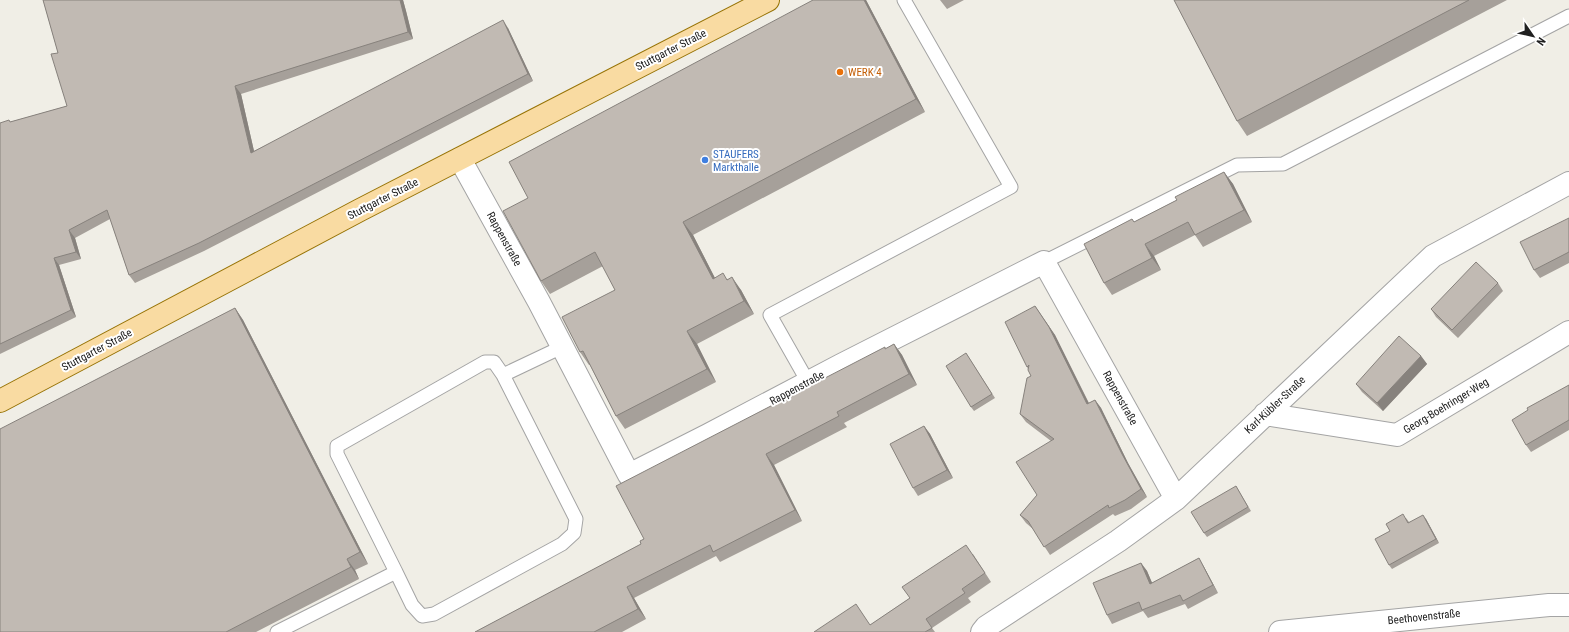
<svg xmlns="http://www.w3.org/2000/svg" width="1569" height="632" font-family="'Roboto Condensed',sans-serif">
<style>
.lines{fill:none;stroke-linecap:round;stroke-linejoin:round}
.service-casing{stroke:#a4a4a4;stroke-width:15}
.minor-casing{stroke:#a4a4a4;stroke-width:24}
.primary-casing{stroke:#977305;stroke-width:24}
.service{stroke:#fff;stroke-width:13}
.minor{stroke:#fff;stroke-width:22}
.primary{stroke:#f9dba2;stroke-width:22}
.wall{fill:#a6a09a}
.shaded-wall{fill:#87827d}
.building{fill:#c1bab3;stroke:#87827d}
.food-dot{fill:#e8710a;stroke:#fff;stroke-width:1.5}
.shop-dot{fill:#3f7fe0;stroke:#fff;stroke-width:1.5}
.labels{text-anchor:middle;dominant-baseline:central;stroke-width:4;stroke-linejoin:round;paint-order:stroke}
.street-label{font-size:11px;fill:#202020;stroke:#fff}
.food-label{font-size:11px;fill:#c56008;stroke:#fff;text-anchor:start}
.shop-label{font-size:11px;fill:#366cbe;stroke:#fff;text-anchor:start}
</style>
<rect width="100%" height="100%" fill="#f0eee6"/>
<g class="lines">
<defs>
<path id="service" d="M 1044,262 L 1237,165 L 1283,164 L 1569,16
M 808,382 L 770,315 L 1011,187 L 904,0
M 396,572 L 337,454 L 337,446 L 485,362 L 494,362 L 503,375
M 277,632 L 396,572 L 412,605 L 422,616 L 434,614 L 562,544 L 574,533 L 576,519 L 503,375 L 562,347"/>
<path id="minor" d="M 460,159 L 539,302 L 629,475 L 708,435 L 841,365 L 1044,262 L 1176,499
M 1265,414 L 1397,435 L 1569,332
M 982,632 L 986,627 L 1118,541 L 1176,499 L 1433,256 L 1569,183
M 1280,632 L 1549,605 L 1569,605"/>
<path id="primary" d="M 0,401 L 360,210 L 768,0"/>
</defs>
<use href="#service" class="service-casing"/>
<use href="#minor" class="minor-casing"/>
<use href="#primary" class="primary-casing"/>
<use href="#service" class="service"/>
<use href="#minor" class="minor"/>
<use href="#primary" class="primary"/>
</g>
<path class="wall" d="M 43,0 L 403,0 L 406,11 L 413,39 L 241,94 L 254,151 L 508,28 L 533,81 L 204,251 L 135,283 L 129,275 L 110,219 L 75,238 L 81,259 L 59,265 L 76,317 L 0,354 L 0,123 L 10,122 L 67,106 L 58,53 Z
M 813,0 L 866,0 L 925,112 L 693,235 L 715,278 L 728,279 L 741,290 L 754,314 L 697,344 L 716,382 L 625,429 L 616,416 L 590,365 L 589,365 L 580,352 L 615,290 L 603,266 L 550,294 L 541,281 L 528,198 Z
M 940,0 L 964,0 L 947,9 Z
M 1174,0 L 1507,0 L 1247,136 L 1237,121 Z
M 1224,172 L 1233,184 L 1252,222 L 1203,247 L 1195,235 L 1154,256 L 1161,270 L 1112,295 L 1104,283 L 1132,219 L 1134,222 L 1177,200 Z
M 1569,218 L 1569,263 L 1540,278 L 1534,270 Z
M 1498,283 L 1503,291 L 1458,338 L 1436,317 L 1431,309 Z
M 1035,306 L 1055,335 L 1089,403 L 1095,400 L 1101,408 L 1128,463 L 1147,497 L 1131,509 L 1115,516 L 1113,514 L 1050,555 L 1033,529 L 1026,523 L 1020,515 L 1037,495 L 1051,441 L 1026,422 L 1020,414 L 1031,376 L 1028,369 L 1027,367 Z
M 235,308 L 243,320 L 368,564 L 355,570 L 359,579 L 256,632 L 0,632 Z
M 894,344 L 902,355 L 917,385 L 844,423 L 847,427 L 774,465 L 802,521 L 720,562 L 716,556 L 634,598 L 646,619 L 622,632 L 475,632 L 641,544 L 644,539 L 886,349 Z
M 966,353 L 995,398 L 974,411 L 971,407 Z
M 1421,356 L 1427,364 L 1383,411 L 1362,392 L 1356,384 Z
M 1569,385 L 1569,430 L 1531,452 L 1526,445 L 1528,410 Z
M 924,426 L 930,434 L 953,478 L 918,496 L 913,488 Z
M 1236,486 L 1251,511 L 1207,537 L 1204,533 Z
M 1406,518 L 1409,522 L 1426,519 L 1439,543 L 1392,569 L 1389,565 L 1390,531 Z
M 973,554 L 991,582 L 968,598 L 971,602 L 932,628 L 935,632 L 814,632 L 870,625 L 910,598 Z
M 1199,558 L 1204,567 L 1218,593 L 1188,609 L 1185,604 L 1148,618 L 1143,611 L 1112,624 L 1107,615 L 1141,563 L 1147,571 L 1152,583 Z"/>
<path class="shaded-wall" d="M 400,0 L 403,0 L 406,11 L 413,39 L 408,32 Z
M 864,0 L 866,0 L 925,112 L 916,99 Z
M 503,20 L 508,28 L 533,81 L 528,74 Z
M 235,86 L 241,94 L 256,160 L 251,153 Z
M 1224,172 L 1233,184 L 1252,222 L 1244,210 Z
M 683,222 L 693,235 L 722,292 L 713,279 Z
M 69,230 L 75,238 L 81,259 L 76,252 Z
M 1145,244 L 1154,256 L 1161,270 L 1152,258 Z
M 54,258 L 59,265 L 76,317 L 71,310 Z
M 732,277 L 741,290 L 754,314 L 744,301 Z
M 1035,306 L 1055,335 L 1093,412 L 1087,404 Z
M 235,308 L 243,320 L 368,564 L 360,552 Z
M 687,331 L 697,344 L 716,382 L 707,369 Z
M 894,344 L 902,355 L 917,385 L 909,374 Z
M 1421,356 L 1427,364 L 1383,411 L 1377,403 Z
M 1095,400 L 1101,408 L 1128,463 L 1147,497 L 1141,489 L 1122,454 Z
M 924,426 L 930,434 L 953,478 L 947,470 Z
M 766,454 L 774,465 L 802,521 L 795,510 Z
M 1423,515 L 1426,519 L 1439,543 L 1436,539 Z
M 1199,558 L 1204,567 L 1218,593 L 1213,585 Z
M 347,559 L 355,570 L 359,579 L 351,567 Z
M 1141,563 L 1147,571 L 1156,592 L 1150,584 Z
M 627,587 L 634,598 L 646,619 L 638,609 Z"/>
<path class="building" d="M 43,0 L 400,0 L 408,32 L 235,86 L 251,153 L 503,20 L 528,74 L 199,243 L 129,275 L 107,210 L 69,230 L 76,252 L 54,258 L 71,310 L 0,344 L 0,123 L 9,120 L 10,122 L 67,106 L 51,54 L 58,53 Z
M 813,0 L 864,0 L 916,99 L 683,222 L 713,279 L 723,273 L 727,280 L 732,277 L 744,301 L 687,331 L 707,369 L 616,416 L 583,351 L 580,352 L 562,317 L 615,290 L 595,252 L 541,281 L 503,211 L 528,198 L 509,162 Z
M 1174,0 L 1469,0 L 1237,121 Z
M 1224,172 L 1244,210 L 1195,235 L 1188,222 L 1145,244 L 1152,258 L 1104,283 L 1084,244 L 1132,219 L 1134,222 L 1177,200 L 1175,197 Z
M 1569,218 L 1569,252 L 1534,270 L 1520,242 Z
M 1476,262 L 1498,283 L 1452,330 L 1431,309 Z
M 1035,306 L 1049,327 L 1087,404 L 1095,400 L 1122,454 L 1141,489 L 1125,500 L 1109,508 L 1108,505 L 1044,547 L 1028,521 L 1020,515 L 1037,495 L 1016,462 L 1054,439 L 1020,414 L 1027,378 L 1031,376 L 1028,370 L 1029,365 L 1027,367 L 1005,322 Z
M 235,308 L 360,552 L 347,559 L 351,567 L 226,632 L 0,632 L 0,429 Z
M 1399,336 L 1421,356 L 1377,403 L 1356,384 Z
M 894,344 L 909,374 L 837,412 L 839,416 L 766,454 L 795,510 L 713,552 L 710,545 L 627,587 L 638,609 L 594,632 L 475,632 L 641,544 L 640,541 L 644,539 L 616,486 L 856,362 L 885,347 L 885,349 Z
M 966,353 L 992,394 L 971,407 L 946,366 Z
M 1569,385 L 1569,420 L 1526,445 L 1512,420 L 1528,410 L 1527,408 Z
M 924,426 L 947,470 L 913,488 L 890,444 Z
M 1236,486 L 1248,507 L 1204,533 L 1191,512 Z
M 1403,514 L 1408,523 L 1423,515 L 1436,539 L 1389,565 L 1375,539 L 1390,531 L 1386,524 Z
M 966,545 L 985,573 L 962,589 L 965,593 L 926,619 L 932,628 L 925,632 L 814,632 L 856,604 L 870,625 L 910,598 L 902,587 Z
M 1199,558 L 1213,585 L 1183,601 L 1180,595 L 1142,610 L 1139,602 L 1107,615 L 1093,583 L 1141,563 L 1150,584 Z"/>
<circle class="food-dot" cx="840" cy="72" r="4"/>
<circle class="shop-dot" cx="705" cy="160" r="4"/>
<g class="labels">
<g class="street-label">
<text transform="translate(671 50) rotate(-27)">Stuttgarter Straße</text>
<text transform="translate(383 199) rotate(-27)">Stuttgarter Straße</text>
<text transform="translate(504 239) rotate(61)">Rappenstraße</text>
<text transform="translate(97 350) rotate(-28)">Stuttgarter Straße</text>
<text transform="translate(797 388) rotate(-28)">Rappenstraße</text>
<text transform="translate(1120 398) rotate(61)">Rappenstraße</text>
<text transform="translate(1275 405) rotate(-43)">Karl-Kübler-Straße</text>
<text transform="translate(1446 406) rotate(-31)">Georg-Boehringer-Weg</text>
<text transform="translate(1424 617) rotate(-6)">Beethovenstraße</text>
</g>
<g class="food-label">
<text x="848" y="72">WERK 4</text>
</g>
<g class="shop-label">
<text x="713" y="154">STAUFERS<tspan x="713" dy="13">Markthalle</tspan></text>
</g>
</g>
<g transform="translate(1533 36) rotate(124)" stroke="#ffffff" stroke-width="3" paint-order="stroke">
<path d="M0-3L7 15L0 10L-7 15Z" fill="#202020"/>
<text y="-6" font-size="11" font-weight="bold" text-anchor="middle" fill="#202020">N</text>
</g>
</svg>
